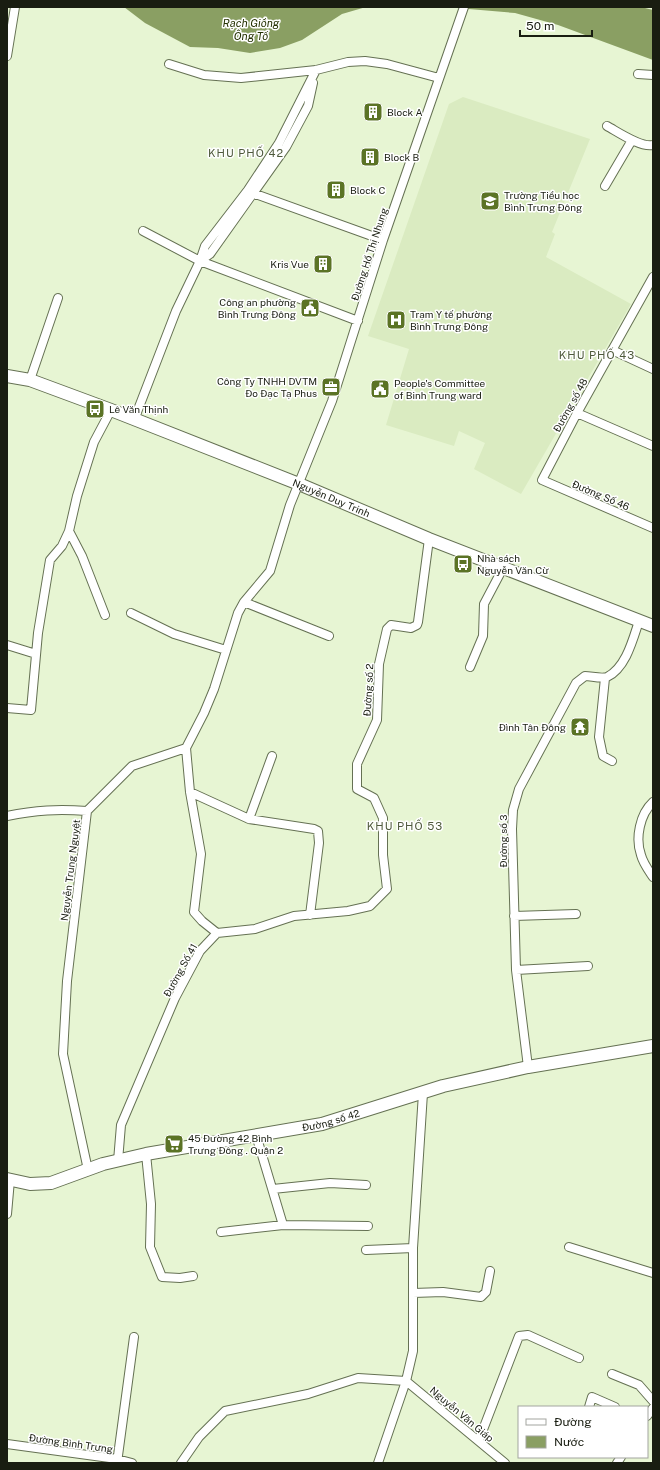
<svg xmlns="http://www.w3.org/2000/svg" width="660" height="1470" font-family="'Public Sans',sans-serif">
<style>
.built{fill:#daebc1}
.water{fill:#8a9f63}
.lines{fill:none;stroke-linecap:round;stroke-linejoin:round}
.street-casing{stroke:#657153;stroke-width:10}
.secondary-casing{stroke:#657153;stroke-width:14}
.street{stroke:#fff;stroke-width:8}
.secondary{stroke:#fff;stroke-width:12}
.labels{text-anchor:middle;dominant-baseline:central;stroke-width:3;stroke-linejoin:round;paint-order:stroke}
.poi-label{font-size:10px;fill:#191d11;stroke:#fff;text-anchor:start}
.street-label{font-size:10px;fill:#191d11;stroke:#fff}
.water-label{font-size:11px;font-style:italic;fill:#253203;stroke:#fff}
.neighbourhood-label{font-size:11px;letter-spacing:1px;fill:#4f5a3c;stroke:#fff}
</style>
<rect width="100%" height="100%" fill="#e7f5d3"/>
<path class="built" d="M 463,97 L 590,139 L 552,232 L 555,234 L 546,257 L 631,304 L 521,494 L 474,469 L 485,443 L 459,431 L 454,446 L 386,425 L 409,349 L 368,336 L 449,104 Z"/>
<path class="water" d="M 124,7 L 366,7 L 342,14 L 302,40 L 280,48 L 250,53 L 218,48 L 190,47 L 145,23 Z
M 445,7 L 641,7 L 653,10 L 653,60 L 558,25 L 515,13 Z"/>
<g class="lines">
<defs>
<path id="street" d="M 7,56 L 15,7
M 169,64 L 204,75 L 241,78 L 316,70 L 348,62 L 365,61 L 387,64 L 439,78
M 638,74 L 653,75
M 607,126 C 618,132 641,148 653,145
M 605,186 L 632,140
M 250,192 L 383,240
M 143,231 L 200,261 L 358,321
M 200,261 L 210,254 L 286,147 L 308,106 L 313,83
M 653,277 L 577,413 L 542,480 L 653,528
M 612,350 L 653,369
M 30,380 L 58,298
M 577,413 L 653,446
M 134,420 L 176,311 L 200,261 L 205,246 L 248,190 L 279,143 L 316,70
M 69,531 L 82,556 L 105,615
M 244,602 L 329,636
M 131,613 L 174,634 L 226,650
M 7,645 L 36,654
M 470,667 L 483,636 L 484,604 L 503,568
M 605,678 L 599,737 L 603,756 L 612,761
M 7,708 L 31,710 L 38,633 L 50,560 L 62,546 L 69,531 L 77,496 L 94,442 L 111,410
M 186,748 L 190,792 L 201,854 L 194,912 L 202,921 L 217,933
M 190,792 L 249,819 L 272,756
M 653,802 C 640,814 635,838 641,855 C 643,863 649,871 653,877
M 7,816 C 36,810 58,809 87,811
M 249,819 L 314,829 L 318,831 L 319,843 L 310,915
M 514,916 L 576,914
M 217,933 L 255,929 L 294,916 L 348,911 L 370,906 L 387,889 L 383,855 L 383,818 L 374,798 L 357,789 L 357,764 L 377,720 L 379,664 L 387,629 L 391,625 L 411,628 L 417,625 L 418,622 L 429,539
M 516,970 L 588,966
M 528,1067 L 516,970 L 512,829 L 513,810 L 519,789 L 576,683 L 585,676 C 591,676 601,679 607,677 C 626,668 633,639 639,621
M 256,1135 L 283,1225 L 368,1226
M 146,1154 L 151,1204 L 150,1247 L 162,1277 L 180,1278 L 193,1276
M 118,1161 L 121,1125 L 175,998 L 200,951 L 217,933
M 88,1170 L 63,1054 L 67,981 L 87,811 L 132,766 L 186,748 L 204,713 L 214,689 L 238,613 L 244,602 L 270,571 L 290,505 L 332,401 L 383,240 L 464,7
M 273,1189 L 330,1183 L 366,1185
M 7,1214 L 10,1180
M 221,1232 L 283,1225
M 569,1247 L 653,1273
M 366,1250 L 413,1248
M 413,1293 L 443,1292 L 481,1297 L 486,1292 L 490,1271
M 612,1374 L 639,1385 L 653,1401
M 406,1381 L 505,1463
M 589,1407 L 592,1397 L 615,1407
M 647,1416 L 653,1408
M 479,1440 L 519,1336 L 528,1335 L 579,1358
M 7,1444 L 117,1459 L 132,1463
M 117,1463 L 134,1337
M 181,1463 L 199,1437 L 225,1411 L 308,1394 L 358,1378 L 406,1381
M 378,1463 L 406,1381 L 413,1351 L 413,1248 L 423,1093
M 617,1463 L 621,1457"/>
<g id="secondary">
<path id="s1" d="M 7,376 L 30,380 L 111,410 L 299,484 L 429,539 L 653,626"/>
<path id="s2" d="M 7,1179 L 30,1184 L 51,1183 L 103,1164 L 146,1154 L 322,1124 L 443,1086 L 528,1067 L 653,1046"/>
</g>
</defs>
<use href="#street" class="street-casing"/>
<use href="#secondary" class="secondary-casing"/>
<use href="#street" class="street"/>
<use href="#secondary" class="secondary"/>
</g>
<defs>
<symbol id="building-square" viewBox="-11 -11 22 22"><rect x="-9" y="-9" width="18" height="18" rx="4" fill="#5b7325" stroke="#fff"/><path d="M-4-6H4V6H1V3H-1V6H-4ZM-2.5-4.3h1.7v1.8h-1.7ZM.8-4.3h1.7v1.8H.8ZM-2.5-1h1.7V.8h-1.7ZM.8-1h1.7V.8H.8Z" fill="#fff"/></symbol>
<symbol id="school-square" viewBox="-11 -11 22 22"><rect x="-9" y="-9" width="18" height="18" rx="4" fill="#5b7325" stroke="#fff"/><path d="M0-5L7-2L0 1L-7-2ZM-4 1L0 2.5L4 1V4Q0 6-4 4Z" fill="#fff"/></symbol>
<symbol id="civic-square" viewBox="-11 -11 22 22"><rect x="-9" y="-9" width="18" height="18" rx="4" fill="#5b7325" stroke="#fff"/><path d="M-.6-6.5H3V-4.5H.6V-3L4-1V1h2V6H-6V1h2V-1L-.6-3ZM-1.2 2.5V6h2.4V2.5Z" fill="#fff"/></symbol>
<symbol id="hospital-square" viewBox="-11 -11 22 22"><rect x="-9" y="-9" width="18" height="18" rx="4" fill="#5b7325" stroke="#fff"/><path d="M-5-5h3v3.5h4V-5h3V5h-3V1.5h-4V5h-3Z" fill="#fff"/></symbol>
<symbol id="office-square" viewBox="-11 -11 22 22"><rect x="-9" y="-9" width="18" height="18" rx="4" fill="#5b7325" stroke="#fff"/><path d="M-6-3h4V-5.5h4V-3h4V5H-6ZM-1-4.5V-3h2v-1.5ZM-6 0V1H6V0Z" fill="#fff"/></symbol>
<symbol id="bus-square" viewBox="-11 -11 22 22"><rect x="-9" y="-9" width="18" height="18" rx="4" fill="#5b7325" stroke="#fff"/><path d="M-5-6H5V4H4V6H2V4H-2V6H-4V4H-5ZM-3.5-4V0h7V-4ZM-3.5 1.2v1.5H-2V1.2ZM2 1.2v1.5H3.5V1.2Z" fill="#fff"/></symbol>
<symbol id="temple-square" viewBox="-11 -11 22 22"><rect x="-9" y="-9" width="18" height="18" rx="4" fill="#5b7325" stroke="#fff"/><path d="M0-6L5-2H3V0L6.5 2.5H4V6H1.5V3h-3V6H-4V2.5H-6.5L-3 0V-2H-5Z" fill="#fff"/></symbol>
<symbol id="supermarket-square" viewBox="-11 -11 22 22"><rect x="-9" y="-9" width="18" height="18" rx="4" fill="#5b7325" stroke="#fff"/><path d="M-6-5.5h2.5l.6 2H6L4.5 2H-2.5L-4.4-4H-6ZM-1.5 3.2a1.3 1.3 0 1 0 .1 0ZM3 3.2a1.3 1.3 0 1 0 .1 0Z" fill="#fff"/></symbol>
</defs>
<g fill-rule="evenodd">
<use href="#building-square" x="362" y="101" width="22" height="22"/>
<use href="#building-square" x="359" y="146" width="22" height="22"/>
<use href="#building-square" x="325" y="179" width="22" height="22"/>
<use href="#school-square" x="479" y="190" width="22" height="22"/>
<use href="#building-square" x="312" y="253" width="22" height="22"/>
<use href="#civic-square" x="299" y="297" width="22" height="22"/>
<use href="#hospital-square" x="385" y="309" width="22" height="22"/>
<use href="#office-square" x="320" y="376" width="22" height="22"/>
<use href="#civic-square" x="369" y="378" width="22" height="22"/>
<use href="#bus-square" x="84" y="398" width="22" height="22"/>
<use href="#bus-square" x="452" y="553" width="22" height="22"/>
<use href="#temple-square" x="569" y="716" width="22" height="22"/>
<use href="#supermarket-square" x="163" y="1133" width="22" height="22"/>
</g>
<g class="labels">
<g class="poi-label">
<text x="387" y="112">Block A</text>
<text x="384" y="157">Block B</text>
<text x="350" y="190">Block C</text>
<text x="504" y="195">Trường Tiểu học<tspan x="504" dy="12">Bình Trưng Đông</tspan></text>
<text x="309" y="264" text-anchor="end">Kris Vue</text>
<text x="296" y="302" text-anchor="end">Công an phường<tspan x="296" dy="12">Bình Trưng Đông</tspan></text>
<text x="410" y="314">Trạm Y tế phường<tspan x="410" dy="12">Bình Trưng Đông</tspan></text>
<text x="317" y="381" text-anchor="end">Công Ty TNHH DVTM<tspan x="317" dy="12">Đo Đạc Tạ Phus</tspan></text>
<text x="394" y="383">People's Committee<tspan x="394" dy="12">of Binh Trung ward</tspan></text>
<text x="109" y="409">Lê Văn Thịnh</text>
<text x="477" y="558">Nhà sách<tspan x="477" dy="12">Nguyễn Văn Cừ</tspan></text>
<text x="566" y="727" text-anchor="end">Đình Tân Đông</text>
<text x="188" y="1138">45 Đường 42 Bình<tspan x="188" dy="12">Trưng Đông . Quận 2</tspan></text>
</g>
<g class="street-label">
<text transform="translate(369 254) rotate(-72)">Đường Hồ Thị Nhung</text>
<text transform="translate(570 405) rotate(-61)">Đường số 48</text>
<text transform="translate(601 495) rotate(23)">Đường Số 46</text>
<text stroke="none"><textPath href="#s1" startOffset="347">Nguyễn Duy Trinh</textPath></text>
<text transform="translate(368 690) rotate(-87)">Đường số 2</text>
<text transform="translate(503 841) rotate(-90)">Đường số 3</text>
<text transform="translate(70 870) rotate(-83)">Nguyễn Trung Nguyệt</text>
<text transform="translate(180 970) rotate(-61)">Đường Số 41</text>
<text stroke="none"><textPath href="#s2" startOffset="332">Đường số 42</textPath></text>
<text transform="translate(462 1414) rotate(40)">Nguyễn Văn Giáp</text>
<text transform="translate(71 1443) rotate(8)">Đường Bình Trưng</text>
</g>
<g class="water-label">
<text x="251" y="23">Rạch Giồng<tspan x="251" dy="13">Ông Tố</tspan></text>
</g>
<g class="neighbourhood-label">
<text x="246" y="153">KHU PHỐ 42</text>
<text x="597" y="355">KHU PHỐ 43</text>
<text x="405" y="826">KHU PHỐ 53</text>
</g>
</g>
<rect width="660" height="1470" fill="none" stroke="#191d11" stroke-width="16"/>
<rect x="518" y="1406" width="130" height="52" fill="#ffffff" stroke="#a3a5a0"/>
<rect x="526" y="1419" width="20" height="6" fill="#ffffff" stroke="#a3a5a0"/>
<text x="554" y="1426" font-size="12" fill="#191d11">Đường</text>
<rect x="526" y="1436" width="20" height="12" fill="#8a9f63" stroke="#a3a5a0"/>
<text x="554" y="1446" font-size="12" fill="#191d11">Nước</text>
<path d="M520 30v6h72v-6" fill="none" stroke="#191d11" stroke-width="2"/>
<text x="526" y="30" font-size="12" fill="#191d11" stroke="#ffffff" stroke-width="3" paint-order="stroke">50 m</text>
</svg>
